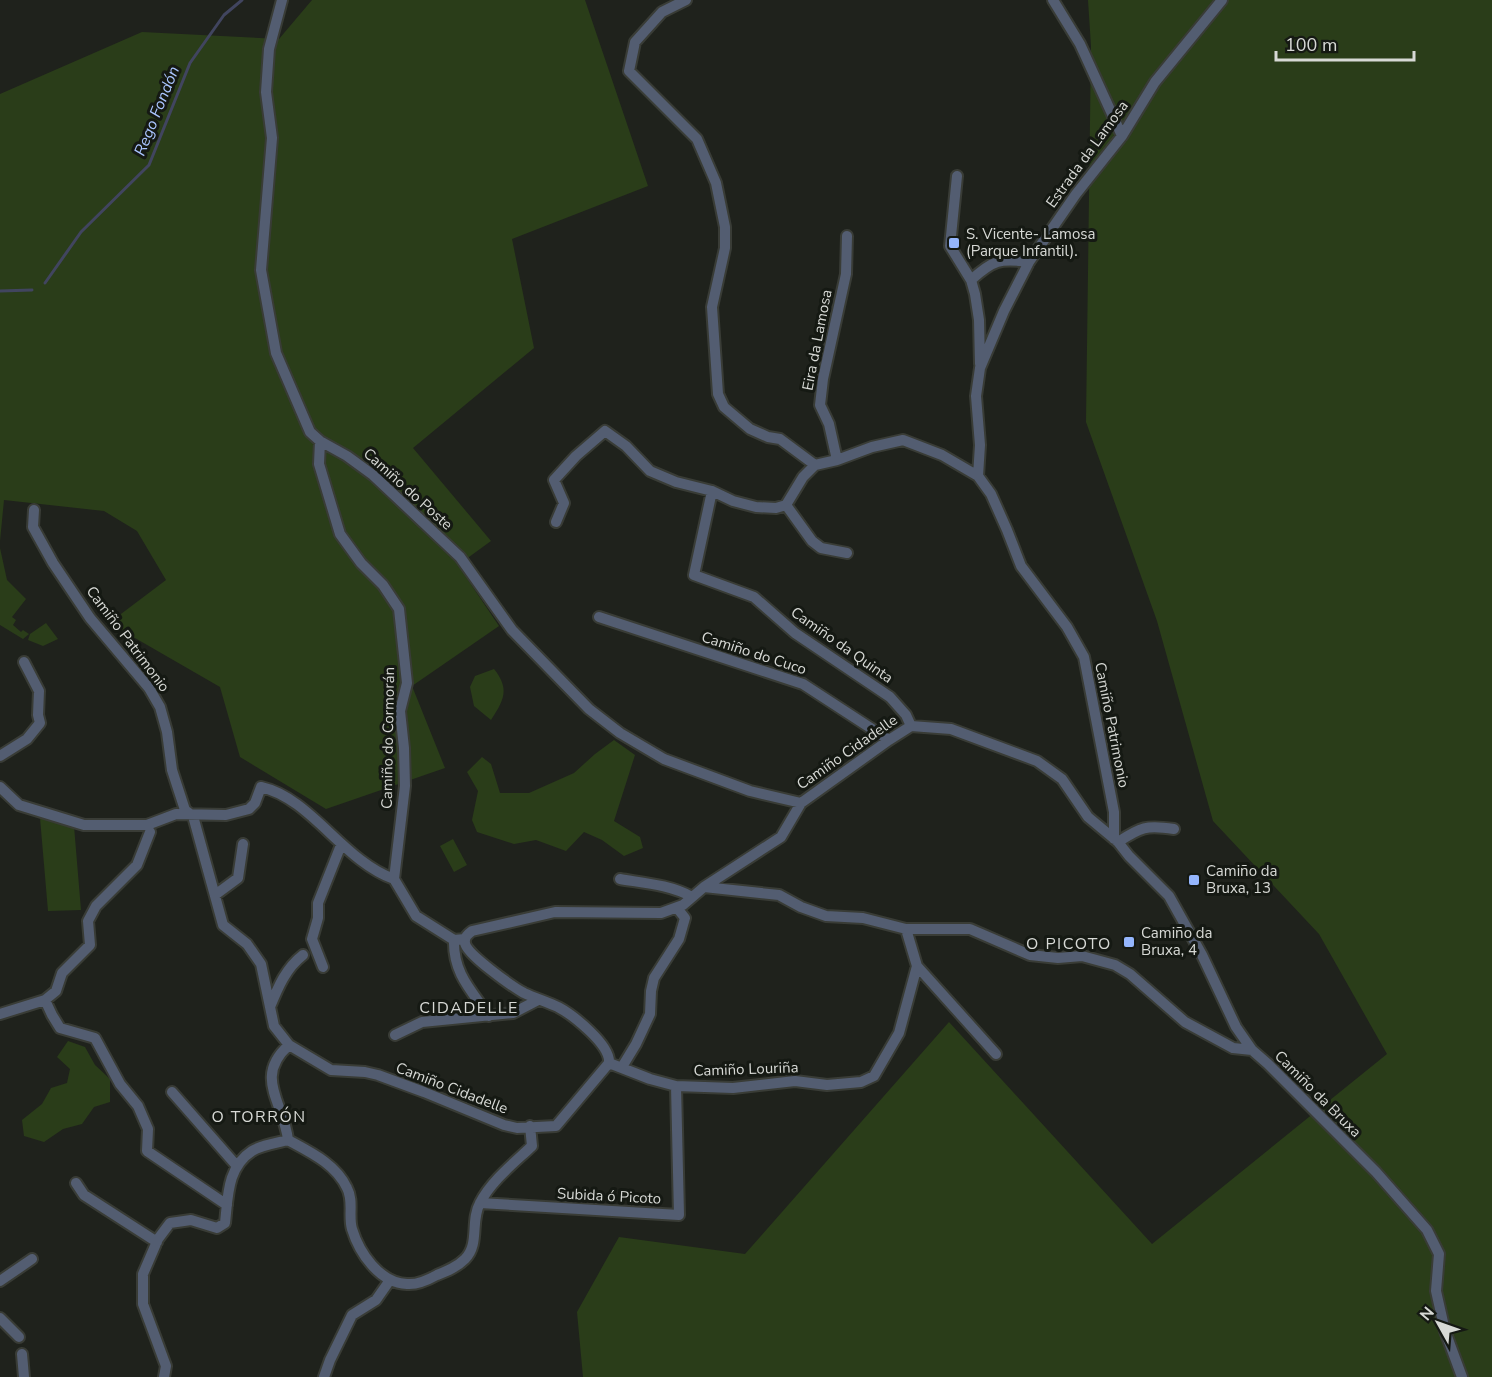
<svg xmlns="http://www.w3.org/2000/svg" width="1492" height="1377" font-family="'Nunito Sans',sans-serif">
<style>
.green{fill:#2a3d19}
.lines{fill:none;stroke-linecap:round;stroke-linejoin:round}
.stream{stroke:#41455f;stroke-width:3}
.street-casing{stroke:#393c36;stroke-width:14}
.street{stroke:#535d71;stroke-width:10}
.poi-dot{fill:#95b6fd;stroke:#151913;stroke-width:2}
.labels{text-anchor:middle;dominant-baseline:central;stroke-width:6;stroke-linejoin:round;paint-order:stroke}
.street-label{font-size:15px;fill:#d7d9d5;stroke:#151913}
.poi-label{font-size:15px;fill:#d7d9d5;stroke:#151913;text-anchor:start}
.water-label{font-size:16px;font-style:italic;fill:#aac5ff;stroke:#151913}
.neighbourhood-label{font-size:16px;letter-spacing:1.5px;fill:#d7d9d5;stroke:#151913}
</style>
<rect width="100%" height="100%" fill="#1f221c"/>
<path class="green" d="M 312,0 L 585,0 L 648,186 L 512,239 L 534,348 L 413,448 L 491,541 L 458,565 L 499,626 L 412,686 L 445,768 L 326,809 L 240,757 L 220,687 L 109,623 L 166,580 L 137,531 L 104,511 L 4,500 L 0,541 L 0,94 L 142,32 L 279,39 Z
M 1088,0 L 1492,0 L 1492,1377 L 583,1377 L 577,1312 L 619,1237 L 745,1254 L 949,1022 L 1152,1244 L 1387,1054 L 1319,934 L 1213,821 L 1157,621 L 1086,422 L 1091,46 Z
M 0,548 L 7,580 L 26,599 L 12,617 L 16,620 L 13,625 L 21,632 L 23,630 L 29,634 L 23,639 L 0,625 Z
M 46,623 L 58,639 L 43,646 L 28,640 L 30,634 Z
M 494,669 C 510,689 504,700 491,720 L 474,706 L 470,687 L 475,676 Z
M 614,740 L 635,755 L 614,821 L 640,837 L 643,848 L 624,856 L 602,840 L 584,832 L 566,851 L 536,840 L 514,844 L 477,832 L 472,820 L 478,791 L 467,772 L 482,757 L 491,764 L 500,793 L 529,793 L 574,773 L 595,754 Z
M 40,818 L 74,826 L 81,910 L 48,911 Z
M 453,839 L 467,865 L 454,872 L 440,846 Z
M 68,1041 L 85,1047 L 95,1065 L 110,1079 L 110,1102 L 94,1107 L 82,1124 L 63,1129 L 44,1142 L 24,1136 L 22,1120 L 42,1104 L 51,1088 L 67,1083 L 70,1069 L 57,1057 Z"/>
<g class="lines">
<path class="stream" d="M 45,283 L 81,232 L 149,165 L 190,63 L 224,15 L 242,0
M 0,291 L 32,290"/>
<defs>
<path id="street" d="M 282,0 L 269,49 L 266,92 L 272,138 L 261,270 L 276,353 L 310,432 L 320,441 L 347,456 L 373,475 L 460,557 L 512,630 L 589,709 L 620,733 L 664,759 L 750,791 L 801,803
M 686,0 L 662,12 L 635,42 L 629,71 L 697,139 L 716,183 L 725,227 L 725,248 L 712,307 L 718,394 L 724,407 L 750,429 L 768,437 L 780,439 L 815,465 L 837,460 L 829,424 L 820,405 L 823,379 L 846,274 L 847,236
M 1053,0 L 1080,44 L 1122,136
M 957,176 L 950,246 L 971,280 L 975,294 L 979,320 L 980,364
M 971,280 C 993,260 1000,258 1029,262
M 320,441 L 319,464 L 340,534 L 361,563 L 383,585 L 399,609 L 407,683 L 400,711 L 404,748 L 405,786 L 394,879
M 837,460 L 872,447 L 903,440 L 942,455 L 978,476 L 991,494 L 1007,530 L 1021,566 L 1067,627 L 1084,657 L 1114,812 L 1114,839
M 815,465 L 803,477 L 786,505 L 812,541 L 821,548 L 847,553
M 978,476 L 980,445 L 976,396 L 980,368 L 1004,311 L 1029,262 L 1076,194 L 1122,136 L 1155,82 L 1222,0
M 712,491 L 694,575 L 754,597 L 795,633 L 890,697 L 906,715 L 911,726
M 34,510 L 33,527 L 53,563 L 90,618 L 149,688 L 160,707 L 167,732 L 172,770 L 185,810 L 193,816 L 223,925 L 247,944 L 261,964 L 274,1026 L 289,1045
M 556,522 L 564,503 L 554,480 L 576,456 L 605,431 L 626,446 L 650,471 L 676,482 L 712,491 L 733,501 L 756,507 L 776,508 L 786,505
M 599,617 L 803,684 L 889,740
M 0,756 L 27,739 L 40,723 L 38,715 L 39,691 L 24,662
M 0,787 L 19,805 L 84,825 L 147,825 L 176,814 L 226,815 L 249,809 L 255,803 L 261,787 C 311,798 343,861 394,879
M 1118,842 C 1141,827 1146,825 1174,829
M 394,879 L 416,916 L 454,940 L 465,939
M 620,879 C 644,883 671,885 692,897
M 704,887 L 779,895 L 801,907 L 826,916 L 863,918 L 906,929 L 970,929 L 1030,955 L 1058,958 L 1082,956 L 1115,965 L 1130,974 L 1185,1022 L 1233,1048 L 1252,1050
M 215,895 L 238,878 L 243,844
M 906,929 L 917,966 L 996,1054
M 454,940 C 453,973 471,990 489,1016
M 323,967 L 312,939 L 318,918 L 318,903 L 341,845
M 45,1000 L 52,1015 L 60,1028 L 95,1038 L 120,1084 L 138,1106 L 148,1129 L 147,1151 L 227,1205
M 270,1007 C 278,987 286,968 303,955
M 0,1014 L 45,1000 L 56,991 L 62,973 L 90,945 L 88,921 L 96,906 L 137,865 L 150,832
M 395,1035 L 422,1022 L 513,1013 L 538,1000
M 609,1063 L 650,1079 L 676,1086 L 733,1088 L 795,1081 L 827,1085 L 861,1082 L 874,1076 L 899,1033 L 917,966
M 622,1067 L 636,1044 L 650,1014 L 651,991 L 654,978 L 679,939 L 685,918 L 677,908
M 172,1092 L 236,1165
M 288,1140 C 310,1152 336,1164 347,1188 C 354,1201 348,1216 352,1229 C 359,1252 379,1283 407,1284 C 417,1285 428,1280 437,1275 C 447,1271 457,1267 465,1259 C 480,1244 470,1221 480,1203 C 491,1181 514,1163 532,1146 L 530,1126
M 76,1183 L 84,1195 L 157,1242
M 480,1203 L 679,1215 L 676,1086
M 0,1281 L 32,1259
M 0,1318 L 19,1337
M 22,1354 L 24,1377
M 164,1377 L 166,1366 L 143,1304 L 143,1274 L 158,1239 L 170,1223 L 191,1220 L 217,1228 L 225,1223 C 228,1197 227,1167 252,1151 C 261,1145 277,1143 288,1140 C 284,1103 253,1077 289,1045 L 331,1070 L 365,1072 L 378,1075 L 424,1092 L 504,1125 L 517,1128 L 556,1126 L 609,1063 C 611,1045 573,1015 558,1007 C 547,1002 535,998 524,993 C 513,987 466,954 465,943 C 464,937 468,934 472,931 L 555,912 L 661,913 L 683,905 L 704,887 L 781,837 L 801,803 L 889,740 L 911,726 L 951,729 L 1037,761 L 1062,779 L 1088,817 L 1118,842 L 1129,856 L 1169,896 L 1202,955 L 1236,1027 L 1252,1050 L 1268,1064 L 1376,1172 L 1427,1230 L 1439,1254 L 1436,1291 L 1445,1331 L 1462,1377
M 324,1377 L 330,1360 L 352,1315 L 376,1300 L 390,1280"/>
</defs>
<use href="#street" class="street-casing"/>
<use href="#street" class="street"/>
</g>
<g class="poi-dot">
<rect x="948" y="237" width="12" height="12" rx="3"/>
<rect x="1188" y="874" width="12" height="12" rx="3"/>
<rect x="1123" y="936" width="12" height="12" rx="3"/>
</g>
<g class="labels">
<g class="street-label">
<text transform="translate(1087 154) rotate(-54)">Estrada da Lamosa</text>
<text transform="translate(817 340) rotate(-79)">Eira da Lamosa</text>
<text transform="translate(408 489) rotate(42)">Camiño do Poste</text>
<text transform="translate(128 639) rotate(53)">Camiño Patrimonio</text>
<text transform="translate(842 645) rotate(35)">Camiño da Quinta</text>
<text transform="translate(754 653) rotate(18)">Camiño do Cuco</text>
<text transform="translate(1112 725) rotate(79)">Camiño Patrimonio</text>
<text transform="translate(388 738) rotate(-89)">Camiño do Cormorán</text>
<text transform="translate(847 752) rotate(-35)">Camiño Cidadelle</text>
<text transform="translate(746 1069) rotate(-2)">Camiño Louriña</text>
<text transform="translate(452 1088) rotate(21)">Camiño Cidadelle</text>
<text transform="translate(1318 1094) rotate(45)">Camiño da Bruxa</text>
<text transform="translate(609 1196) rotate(3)">Subida ó Picoto</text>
</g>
<g class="poi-label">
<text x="966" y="234">S. Vicente- Lamosa<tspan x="966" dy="17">(Parque Infantil).</tspan></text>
<text x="1206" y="871">Camiño da<tspan x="1206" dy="17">Bruxa, 13</tspan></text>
<text x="1141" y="933">Camiño da<tspan x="1141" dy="17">Bruxa, 4</tspan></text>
</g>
<g class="water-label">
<text transform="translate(157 111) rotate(-68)">Rego Fondón</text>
</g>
<g class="neighbourhood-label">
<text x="1069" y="944">O PICOTO</text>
<text x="469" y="1008">CIDADELLE</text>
<text x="259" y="1117">O TORRÓN</text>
</g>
</g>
<g transform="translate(1438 1323) rotate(310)" stroke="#151913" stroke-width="4.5" paint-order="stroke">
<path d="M0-4.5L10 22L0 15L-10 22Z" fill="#d7d9d5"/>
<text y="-9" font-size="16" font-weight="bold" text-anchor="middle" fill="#d7d9d5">N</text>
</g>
<path d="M1276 51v9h138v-9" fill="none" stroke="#d7d9d5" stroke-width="3"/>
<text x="1285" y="51" font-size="18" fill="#d7d9d5" stroke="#151913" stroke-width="4.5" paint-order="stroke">100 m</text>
</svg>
